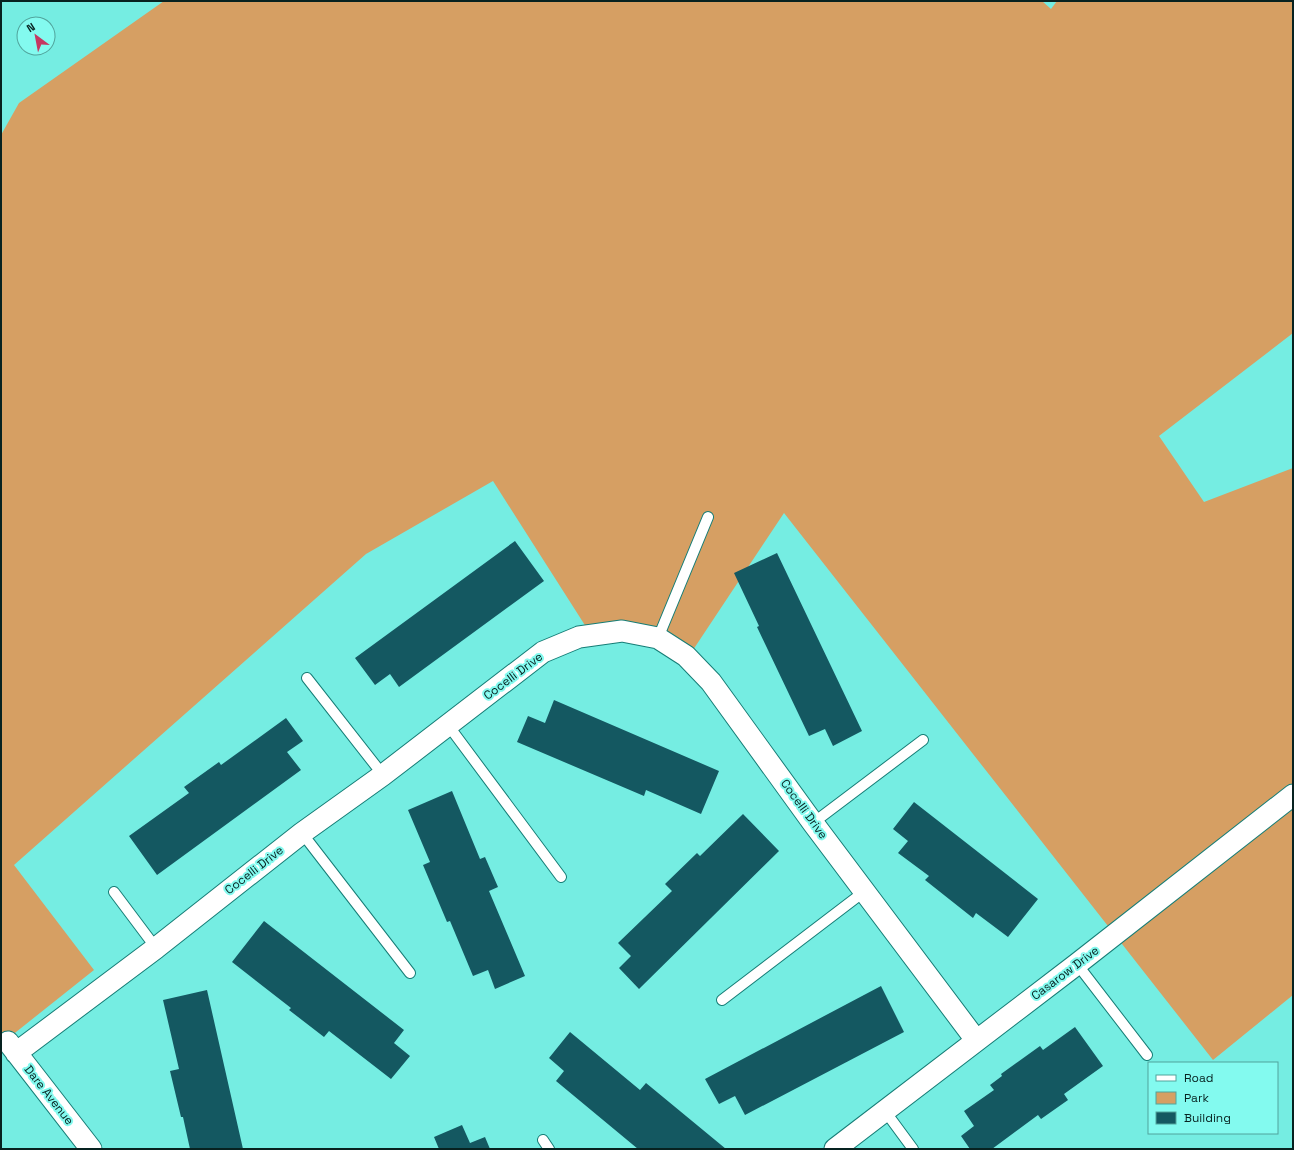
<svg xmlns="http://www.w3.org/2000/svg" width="1294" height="1150" font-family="'Space Grotesk',sans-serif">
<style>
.green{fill:#d69f63}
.building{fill:#145861}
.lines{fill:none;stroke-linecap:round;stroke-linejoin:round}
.service-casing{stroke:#167d76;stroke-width:12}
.minor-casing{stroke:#167d76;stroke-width:23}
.service{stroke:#fff;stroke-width:10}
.minor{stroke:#fff;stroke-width:21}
.labels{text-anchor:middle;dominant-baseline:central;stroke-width:4;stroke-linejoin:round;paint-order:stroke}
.street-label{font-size:12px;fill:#072220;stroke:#83faef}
</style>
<rect width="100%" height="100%" fill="#75ede2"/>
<path class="green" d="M 164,1 L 1042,1 L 1051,9 L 1057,1 L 1293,1 L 1293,333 L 1159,436 L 1204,502 L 1293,468 L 1293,995 L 1213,1060 L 784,513 L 691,653 L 588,630 L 493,481 L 366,554 L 14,865 L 94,970 L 1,1044 L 1,135 L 19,103 Z"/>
<path class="building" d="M 515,541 L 544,581 L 399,687 L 390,674 L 375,685 L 355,658 Z
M 777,553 L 862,731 L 833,746 L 825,729 L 809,736 L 757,627 L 759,626 L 734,573 Z
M 554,700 L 719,771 L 701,814 L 646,790 L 644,796 L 517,742 L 528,716 L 545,723 Z
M 286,718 L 303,741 L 287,752 L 301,770 L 157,875 L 129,836 L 189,793 L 184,787 L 219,762 L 221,765 Z
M 452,791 L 480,859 L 485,857 L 498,887 L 489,891 L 525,976 L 495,989 L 488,970 L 473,976 L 450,921 L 447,922 L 423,865 L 430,862 L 408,810 Z
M 914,802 L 1038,899 L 1008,937 L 976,913 L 973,918 L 925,880 L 929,876 L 898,853 L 908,841 L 893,829 Z
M 743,814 L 779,851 L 639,989 L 619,968 L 631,956 L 618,943 L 672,891 L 665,884 L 697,853 L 700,856 Z
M 264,921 L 404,1030 L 394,1043 L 410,1056 L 391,1079 L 329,1031 L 324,1037 L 289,1010 L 291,1008 L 232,962 Z
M 881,986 L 904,1032 L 745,1115 L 735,1096 L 719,1104 L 705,1079 Z
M 207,990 L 243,1149 L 190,1149 L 183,1117 L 181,1117 L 170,1071 L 179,1069 L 163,1000 Z
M 1075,1027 L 1103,1066 L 1064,1094 L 1068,1100 L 1041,1119 L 1038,1115 L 992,1149 L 970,1149 L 961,1136 L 974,1126 L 964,1111 L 994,1090 L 990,1085 L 1002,1076 L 1001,1074 L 1040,1046 L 1043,1050 Z
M 570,1032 L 640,1090 L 646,1083 L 726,1149 L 638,1149 L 556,1081 L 564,1071 L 549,1058 Z
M 462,1125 L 470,1143 L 485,1137 L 490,1149 L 439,1149 L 434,1137 Z"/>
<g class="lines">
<defs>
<path id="service" d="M 658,638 L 708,517
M 307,678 L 383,775
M 448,725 L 561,877
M 813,823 L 923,740
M 302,833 L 410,973
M 114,892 L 156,948
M 1077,964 L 1147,1055
M 722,1000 L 865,891
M 885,1111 L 913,1149
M 543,1140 L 549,1149"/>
<path id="minor" d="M 8,1042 L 91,1149
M 16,1053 L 156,948 L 302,833 L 383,775 L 543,652 L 579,637 L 622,631 L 658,638 L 686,656 L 711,682 L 813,823 L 976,1040
M 835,1149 L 1077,964 L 1293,795"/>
</defs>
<use href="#service" class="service-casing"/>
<use href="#minor" class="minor-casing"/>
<use href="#service" class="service"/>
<use href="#minor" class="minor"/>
</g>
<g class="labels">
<g class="street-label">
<text transform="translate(513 676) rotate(-37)">Cocelli Drive</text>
<text transform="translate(804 809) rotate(54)">Cocelli Drive</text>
<text transform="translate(254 870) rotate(-38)">Cocelli Drive</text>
<text transform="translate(1065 973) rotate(-37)">Casarow Drive</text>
<text transform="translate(49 1095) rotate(52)">Dare Avenue</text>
</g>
</g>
<rect width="1294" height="1150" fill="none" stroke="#072220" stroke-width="4"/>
<rect x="1148" y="1062" width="130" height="72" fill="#83faef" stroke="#51a49c"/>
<rect x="1156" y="1075" width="20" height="6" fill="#ffffff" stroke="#51a49c"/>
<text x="1184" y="1082" font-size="12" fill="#072220">Road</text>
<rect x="1156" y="1092" width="20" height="12" fill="#d69f63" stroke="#51a49c"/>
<text x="1184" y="1102" font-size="12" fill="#072220">Park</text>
<rect x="1156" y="1112" width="20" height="12" fill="#145861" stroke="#51a49c"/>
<text x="1184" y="1122" font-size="12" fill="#072220">Building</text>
<g transform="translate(36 36) rotate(328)"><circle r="19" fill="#83faef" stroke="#51a49c"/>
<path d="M0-3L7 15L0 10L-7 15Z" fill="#c53761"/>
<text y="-6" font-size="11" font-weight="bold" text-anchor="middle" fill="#072220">N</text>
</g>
</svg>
